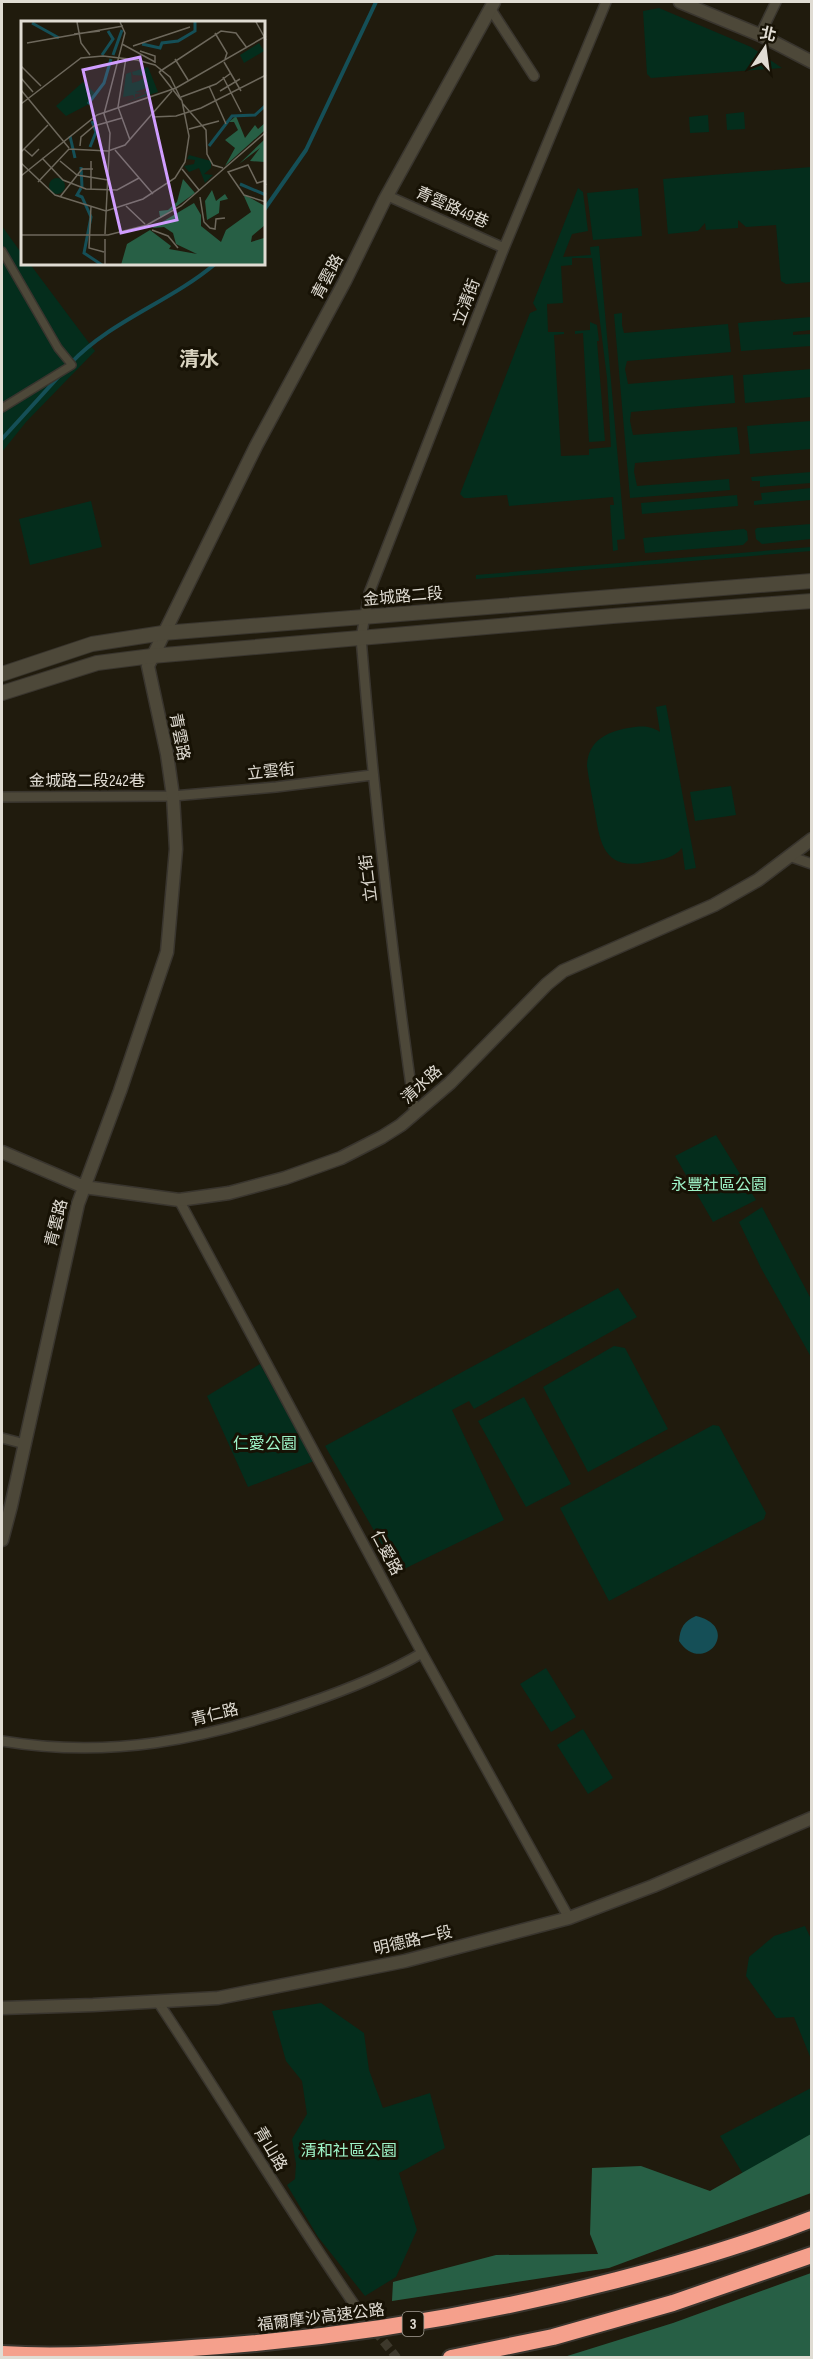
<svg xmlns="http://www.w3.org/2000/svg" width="813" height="2359" font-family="'Sofia Sans Condensed','Noto Sans TC',sans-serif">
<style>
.green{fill:#042d1c;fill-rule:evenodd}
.forest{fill:#275f45}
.water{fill:#154f57}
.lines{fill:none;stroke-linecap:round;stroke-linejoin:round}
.stream{stroke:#154f57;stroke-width:4}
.minor-tunnel{stroke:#3d382b;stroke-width:9;stroke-dasharray:9 4.5;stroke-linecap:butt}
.pedestrian-casing{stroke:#39352e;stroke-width:10}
.minor-casing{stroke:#39352e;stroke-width:12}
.tertiary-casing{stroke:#39352e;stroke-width:15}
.secondary-casing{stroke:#39352e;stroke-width:16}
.motorway-casing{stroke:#39352e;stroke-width:20}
.pedestrian{stroke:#4d4839;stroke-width:7}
.minor{stroke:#4d4839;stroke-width:9}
.tertiary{stroke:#4d4839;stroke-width:12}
.secondary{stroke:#4d4839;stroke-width:14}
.motorway{stroke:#f5a08c;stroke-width:16}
.labels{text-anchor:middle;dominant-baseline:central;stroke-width:6;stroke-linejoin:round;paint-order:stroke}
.shield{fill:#171205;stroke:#a49f95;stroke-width:1.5}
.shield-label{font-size:15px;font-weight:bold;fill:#e0dcd3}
.street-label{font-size:16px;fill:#e0dcd3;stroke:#171205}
.park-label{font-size:16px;fill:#9ef4c8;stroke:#171205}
.quarter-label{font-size:20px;font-weight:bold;fill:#dad4c1;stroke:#171205}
.inset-river{fill:none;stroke:#154f57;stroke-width:3}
.inset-road{fill:none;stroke:#6d685c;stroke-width:1.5}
.view{fill:#d09dff;fill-opacity:0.15;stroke:#d09dff;stroke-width:3}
.inset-edge{fill:none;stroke:#e0dcd3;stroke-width:3}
</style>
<rect width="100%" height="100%" fill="#201b0d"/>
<path class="green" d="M 659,8 L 751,47 L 782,68 L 651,78 L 647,74 L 643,11 Z
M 744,112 L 745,129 L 727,130 L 726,114 Z
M 708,115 L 709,132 L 690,133 L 689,117 Z
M 811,167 L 811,282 L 786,284 L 781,281 L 776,225 L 746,227 L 738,220 L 738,228 L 706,230 L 705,223 L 698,231 L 668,234 L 663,179 Z
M 578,188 L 583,192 L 588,231 L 572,234 L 563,257 L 591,255 L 590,247 L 599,246 L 625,539 L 617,540 L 618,550 L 613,551 L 610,505 L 614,505 L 613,497 L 509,506 L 507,495 L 469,498 L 464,498 L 460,494 L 530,313 L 537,310 L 533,303 ZM 572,258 L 592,258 L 607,378 L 611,447 L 589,449 L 589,455 L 561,456 L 554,335 L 564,334 L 564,332 L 548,332 L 547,304 L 563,303 L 561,266 L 572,265 Z
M 638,188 L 642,236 L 593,240 L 587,193 Z
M 2,226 L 22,254 L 22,264 L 30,264 L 95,351 L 26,422 L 2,452 Z
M 622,313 L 622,325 L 624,333 L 728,324 L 731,352 L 627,361 L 625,369 L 628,384 L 733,375 L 735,403 L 631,412 L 630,421 L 633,435 L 737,427 L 740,454 L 635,463 L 634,472 L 637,486 L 729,479 L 730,490 L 630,498 L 614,314 Z
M 811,317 L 811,330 L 793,332 L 793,335 L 811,334 L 811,346 L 741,351 L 738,323 Z
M 590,322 L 597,325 L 599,341 L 597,341 L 605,441 L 589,442 L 583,333 L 575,334 L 575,331 L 590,330 Z
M 811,369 L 811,397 L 745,403 L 743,375 Z
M 811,421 L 811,449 L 750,454 L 747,426 Z
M 811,472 L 811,483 L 760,487 L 760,481 L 752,481 L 751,477 Z
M 811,488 L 811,500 L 754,505 L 754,501 L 762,500 L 761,493 Z
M 737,495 L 738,506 L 642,514 L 641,503 Z
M 91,501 L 102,547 L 30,565 L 19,519 Z
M 811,524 L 811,539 L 762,544 L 756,539 L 755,530 L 757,528 Z
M 744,529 L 747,531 L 748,540 L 743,545 L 645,553 L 643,538 Z
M 811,547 L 811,551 L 476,579 L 476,575 Z
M 666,705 L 696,868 L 685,870 L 682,848 C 672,860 657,860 643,863 C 604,869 600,843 595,812 C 592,797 589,781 587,766 C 588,741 606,732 628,728 C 640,726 650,725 660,732 L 656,707 Z
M 731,786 L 736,815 L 695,821 L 690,792 Z
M 716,1135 L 756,1200 L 713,1222 L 675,1156 Z
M 762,1207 L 811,1299 L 811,1357 L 761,1268 L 739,1222 Z
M 618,1288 L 637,1317 L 474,1409 L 469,1401 L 452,1410 L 504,1520 L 398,1572 L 325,1446 Z
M 614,1346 L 625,1348 L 668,1429 L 588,1472 L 543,1387 Z
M 260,1364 L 314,1461 L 248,1487 L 207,1396 Z
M 524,1397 L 571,1484 L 526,1507 L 478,1421 Z
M 713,1425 L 719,1426 L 766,1513 L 764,1519 L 609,1601 L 560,1508 Z
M 546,1668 L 576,1717 L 551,1732 L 520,1684 Z
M 583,1729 L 613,1778 L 588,1794 L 557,1745 Z
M 805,1926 L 812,1941 L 811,2059 L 794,2017 L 776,2018 L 746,1976 L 749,1957 L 774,1936 Z
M 321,2003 L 364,2033 L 369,2070 L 383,2108 L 430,2093 L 445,2148 L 399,2173 L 417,2230 L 396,2277 L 365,2296 L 318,2237 L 287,2185 L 295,2179 L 296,2164 L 292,2139 L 307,2114 L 302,2081 L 286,2061 L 272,2011 Z
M 811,2088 L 811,2155 L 746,2179 L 720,2136 Z"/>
<path class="forest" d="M 811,2134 L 811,2193 L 609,2268 L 392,2301 L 393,2282 L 496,2255 L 598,2254 L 590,2234 L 592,2168 L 641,2166 L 710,2191 Z
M 811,2273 L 811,2357 L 564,2357 L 673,2323 Z"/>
<path class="water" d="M 696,1616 C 743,1627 703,1677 679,1641 C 680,1628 684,1621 696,1616 Z"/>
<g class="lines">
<path class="stream" d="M 264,210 L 306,150 L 376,2
M 70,364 C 110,321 170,302 215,264
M 2,439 L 61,374"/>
<path class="minor-tunnel" d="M 358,2310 L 397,2358"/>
<defs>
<path id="pedestrian" d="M 2,251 L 58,348 L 72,365 L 2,408"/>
<path id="minor" d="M 490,8 L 534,76
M 760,35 L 776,2
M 388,196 L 504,248
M 2,797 L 173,796 L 276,787 L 372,775
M 789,856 L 812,864
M 415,1114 C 392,955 374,797 361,638 L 369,593 L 504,248 L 606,2
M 179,1200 L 422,1653 L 569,1918
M 2,1438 L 25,1444
M 2,1741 C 110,1759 203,1740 305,1704 C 346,1690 385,1675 422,1653
M 158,2002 C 226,2104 288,2209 358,2310"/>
<path id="tertiary" d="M 680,2 L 760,35 L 812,62
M 2,1152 L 84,1187 L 179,1200 L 229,1193 L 285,1178 L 341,1158 L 382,1137 L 401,1125 L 450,1083 L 547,984 L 563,971 L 714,905 L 758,880 L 812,839
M 2,1540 L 11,1506 L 78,1204 L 120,1091 L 167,952 L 176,849 L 173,796 L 167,754 L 148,666 L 256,446 L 345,281 L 384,201 L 494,2
M 2,2008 L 93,2005 L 218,1998 L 405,1961 L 569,1918 L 653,1886 L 812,1818"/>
<path id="secondary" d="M 2,674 L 92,644 L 163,633 L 812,581
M 2,693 L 97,663 L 152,656 L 613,616 L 812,601"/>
<path id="motorway" d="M 2,2354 C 64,2358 129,2353 192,2348 C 336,2339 477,2316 617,2280 C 683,2263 748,2244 812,2219
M 451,2358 L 553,2337 L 673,2303 L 812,2255"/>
</defs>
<use href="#pedestrian" class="pedestrian-casing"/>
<use href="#minor" class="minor-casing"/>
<use href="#tertiary" class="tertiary-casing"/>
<use href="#secondary" class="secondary-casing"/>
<use href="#motorway" class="motorway-casing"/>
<use href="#pedestrian" class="pedestrian"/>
<use href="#minor" class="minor"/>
<use href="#tertiary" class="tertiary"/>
<use href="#secondary" class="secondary"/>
<use href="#motorway" class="motorway"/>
</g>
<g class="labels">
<rect class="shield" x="402.5" y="2312" width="21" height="24" rx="4.5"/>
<g class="shield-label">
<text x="413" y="2324">3</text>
</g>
<g class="street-label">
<text transform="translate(452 208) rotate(24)">青雲路49巷</text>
<text transform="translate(328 277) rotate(-62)">青雲路</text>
<text transform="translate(467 302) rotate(-69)">立清街</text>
<text transform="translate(403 597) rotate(-5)">金城路二段</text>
<text transform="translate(179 737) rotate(79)">青雲路</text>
<text transform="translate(271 772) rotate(-6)">立雲街</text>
<text x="87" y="781">金城路二段242巷</text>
<text transform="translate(369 878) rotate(-97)">立仁街</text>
<text transform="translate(422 1085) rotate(-42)">清水路</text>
<text transform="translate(57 1223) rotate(-76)">青雲路</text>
<text transform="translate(386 1553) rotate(62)">仁愛路</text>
<text transform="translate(215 1715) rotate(-14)">青仁路</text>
<text transform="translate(413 1941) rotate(-13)">明德路一段</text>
<text transform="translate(270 2149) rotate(59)">青山路</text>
<text transform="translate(321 2318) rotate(-7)">福爾摩沙高速公路</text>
</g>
<g class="park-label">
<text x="719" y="1185">永豐社區公園</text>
<text x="265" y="1444">仁愛公園</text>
<text x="349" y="2151">清和社區公園</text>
</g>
<g class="quarter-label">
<text x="199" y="360">清水</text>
</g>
</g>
<g transform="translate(21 21)">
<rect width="244" height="244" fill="#201b0d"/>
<path d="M 238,22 L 243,30 L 223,42 L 219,34 ZM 127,46 L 137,71 L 105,81 L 130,71 L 123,72 L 128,66 L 114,71 L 122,72 L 114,73 L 114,77 L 112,74 L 102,76 L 105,53 L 110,51 L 111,62 L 118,60 L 126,55 L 112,54 L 111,51 ZM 62,61 L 74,72 L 68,83 L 45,95 L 35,85 ZM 168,134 L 190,140 L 190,147 L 183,153 L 192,154 L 184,162 L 178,147 L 168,151 L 163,145 L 173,143 L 174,139 L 166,138 ZM28 165a8 8 0 1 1 16 0a8 8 0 1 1-16 0Z" fill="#042d1c"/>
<path d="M 215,95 L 224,117 L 234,104 L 237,108 L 244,102 L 244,109 L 204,145 L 214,127 L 204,119 L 217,109 L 213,101 L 208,101 ZM 244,118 L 244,141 L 229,140 L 239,127 L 218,143 ZM 162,158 L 174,172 L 141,196 L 126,202 L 139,196 L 138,190 L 147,189 L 156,181 ZM 191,169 L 195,180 L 204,173 L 207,178 L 199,180 L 198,192 L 186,199 L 184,180 ZM 222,173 L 244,185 L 244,204 L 231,215 L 230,221 L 243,217 L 244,244 L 100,244 L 106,223 L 129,209 L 150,225 L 148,228 L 176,233 L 155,223 L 152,212 L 143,206 L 131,207 L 173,182 L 180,194 L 180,205 L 200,221 L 205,209 L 230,191 Z" fill="#275f45"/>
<path class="inset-river" d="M 11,2 L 38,17M 121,23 L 139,27 L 141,22 L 157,20 L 174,10 L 174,1M 81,34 L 92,18 L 87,10M 92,34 L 101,9M 67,83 L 83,62 L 90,38M 49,115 L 54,137M 188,125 L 211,95 L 234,94 L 244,85M 69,126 L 75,111 L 71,100M 60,146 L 61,166M 219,163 L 245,174M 60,167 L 56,174 L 61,176 L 70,196 L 63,232 L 81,244"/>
<path class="inset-road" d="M 56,1 L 60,22 L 69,34M 235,1 L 245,19M 194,12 L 206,32 L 204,38M 53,13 L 79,10M 6,22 L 102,5M 101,23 L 134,41M 112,25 L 169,6M 119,30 L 134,35 L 134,42M 105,37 L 97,86 L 109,119M 154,38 L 167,59M 203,41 L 220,70M 0,45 L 20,65M 138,51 L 200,10 L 215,12 L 226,27M 138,51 L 160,79M 202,56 L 220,91M 0,57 L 12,71M 188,65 L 205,103M 0,69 L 48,127M 199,70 L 219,58M 160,76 L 195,63 L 210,52M 0,83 L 60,37 L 82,35 L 116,39 L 134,44 L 149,56 L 161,80 L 168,115 L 164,141 L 154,157 L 122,178 L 85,190 L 34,174 L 0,142M 162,83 L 185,109 L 186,133 L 192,144 L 202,147M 131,96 L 155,95 L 180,87 L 245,54M 168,108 L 198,100M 59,125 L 60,116 L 73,105 L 101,97M 3,128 L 11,135 L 18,128M 94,129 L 132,173M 0,131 L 27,104M 21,137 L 42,159 L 65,168 L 96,169 L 118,157M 39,140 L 56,154 L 87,159M 70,140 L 70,168M 161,148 L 178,169M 0,155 L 76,94 L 155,67 L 245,15M 17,161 L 48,128 L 87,130 L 104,124 L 151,70M 245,164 L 243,160 L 236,162 L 227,144 L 207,151 L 223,174 L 245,181M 39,176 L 61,148 L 72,148M 179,176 L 183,201 L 189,207 L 194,208 L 195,198 L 204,197M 70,185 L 68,227 L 83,231M 105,185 L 124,203M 131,209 L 147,215 L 157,227M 84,213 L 89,112 L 83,93 L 104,12 L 99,1M 0,214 L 87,214 L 126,204 L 160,185 L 245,111M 84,218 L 84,244"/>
<path class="view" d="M 119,36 L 156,199 L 100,212 L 62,49 Z"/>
<rect width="244" height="244" class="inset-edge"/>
</g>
<rect width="813" height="2359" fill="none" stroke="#e0dcd3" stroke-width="6"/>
<g transform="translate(765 48) rotate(13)" stroke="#171205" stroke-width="4.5" paint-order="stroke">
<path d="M0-4.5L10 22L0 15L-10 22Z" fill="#e0dcd3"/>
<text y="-9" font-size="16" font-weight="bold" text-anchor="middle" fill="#e0dcd3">北</text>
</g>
</svg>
